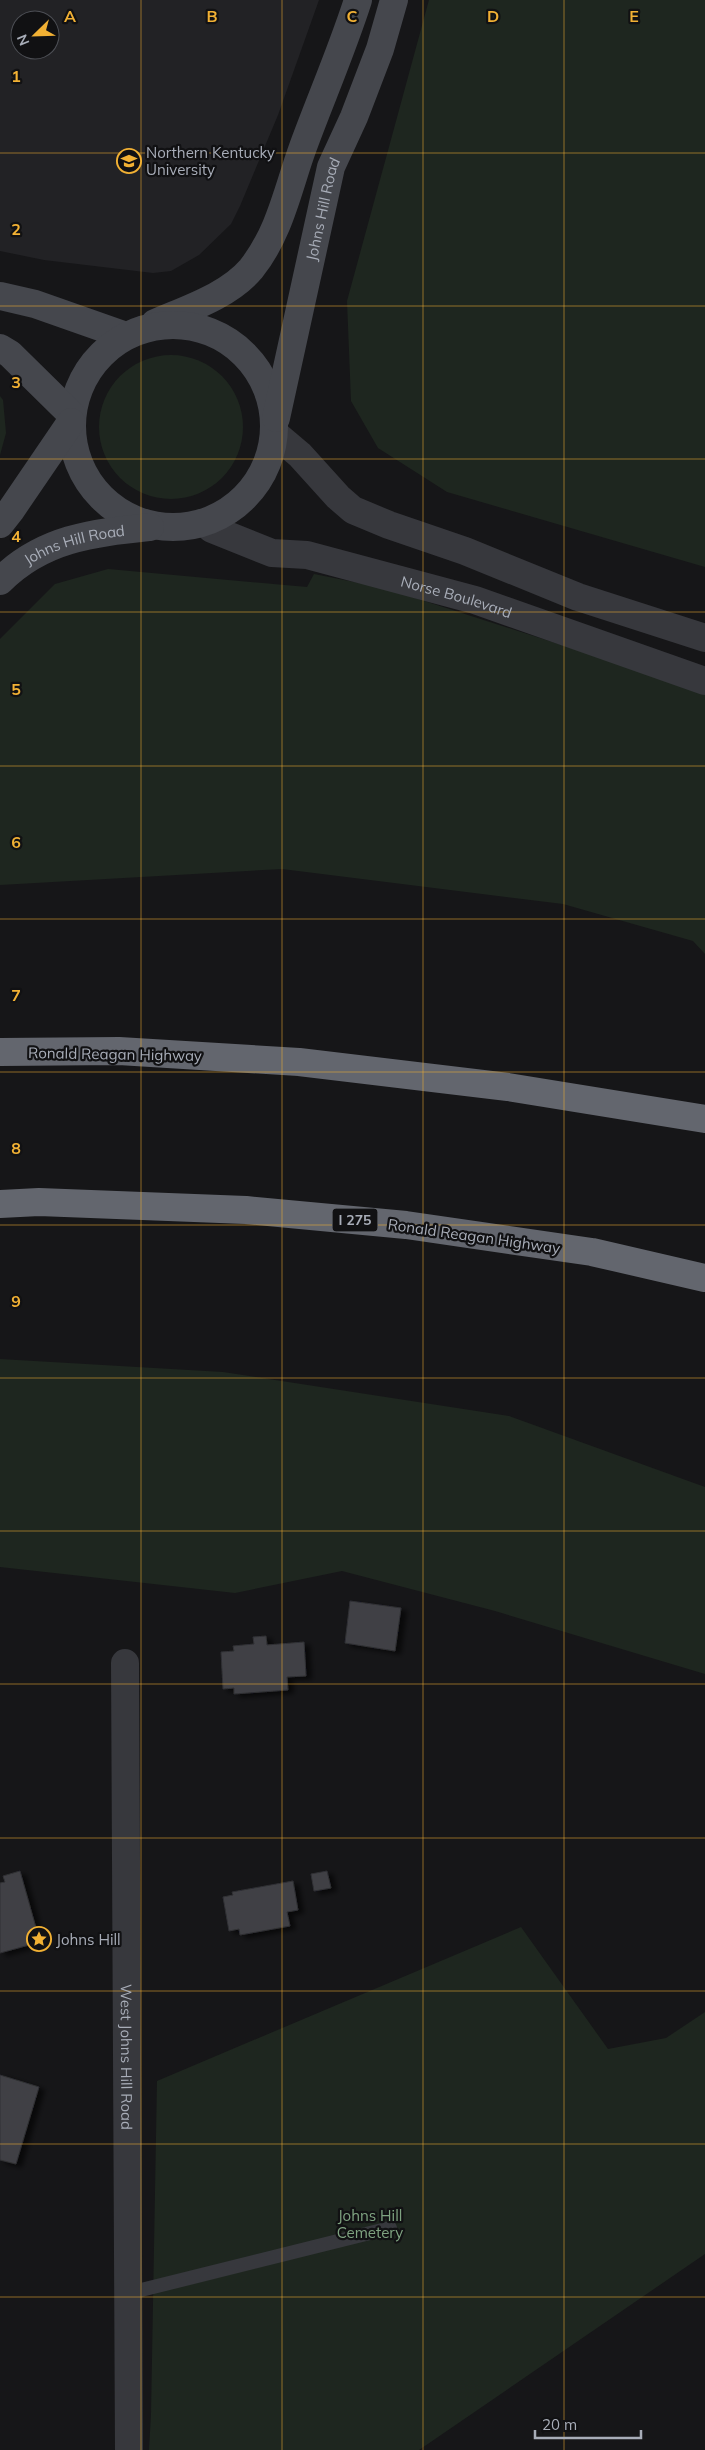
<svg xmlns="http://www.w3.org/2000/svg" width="705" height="2450" font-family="Mulish,sans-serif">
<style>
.built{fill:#222225;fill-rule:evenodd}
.green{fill:#1e261f}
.building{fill:#404145;stroke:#303034;filter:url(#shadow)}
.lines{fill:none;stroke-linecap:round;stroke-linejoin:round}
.lane{stroke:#37383d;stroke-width:14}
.street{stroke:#37383d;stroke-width:28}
.secondary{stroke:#45474d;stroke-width:28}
.highway{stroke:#63666e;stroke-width:28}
.grid{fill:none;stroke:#f2b134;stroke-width:1;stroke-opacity:0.55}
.labels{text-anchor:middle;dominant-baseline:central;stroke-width:4.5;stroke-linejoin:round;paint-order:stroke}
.shield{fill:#111113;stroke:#7b7e86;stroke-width:1}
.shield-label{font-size:14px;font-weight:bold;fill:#a8adb8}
.poi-label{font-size:15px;fill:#a8adb8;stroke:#111113;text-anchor:start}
.street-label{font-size:15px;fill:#a8adb8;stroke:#111113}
.park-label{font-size:15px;fill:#7fa381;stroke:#111113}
.grid-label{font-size:16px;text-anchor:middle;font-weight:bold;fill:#f2b134;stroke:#111113;stroke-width:4.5;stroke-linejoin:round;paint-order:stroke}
</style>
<defs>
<filter id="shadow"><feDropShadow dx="5.5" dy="3" stdDeviation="2.5" flood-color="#0009"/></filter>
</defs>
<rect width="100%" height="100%" fill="#161618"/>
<path class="built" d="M 0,0 L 319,0 L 278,115 L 240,206 L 231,224 L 199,255 L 171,271 L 153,273 L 44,260 L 0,251 ZM 20,20 L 50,20 L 50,50 L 20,50 Z"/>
<path class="green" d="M 429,0 L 705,0 L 705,567 L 447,492 L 378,448 L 351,401 L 347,301 Z
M99 427a72 72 0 1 1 144 0a72 72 0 1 1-144 0Z
M 0,396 L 3,400 L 6,433 L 0,455 Z
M 108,569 L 307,587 L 314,574 L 384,588 L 705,691 L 705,954 L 693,941 L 563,904 L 282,869 L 0,885 L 0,639 L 55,584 Z
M 0,1359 L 223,1372 L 509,1416 L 705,1487 L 705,1674 L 495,1611 L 342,1571 L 235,1593 L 0,1567 Z
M 521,1927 L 608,2049 L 666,2038 L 705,2012 L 705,2254 L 419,2450 L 149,2450 L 151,2414 L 157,2081 Z"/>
<path class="building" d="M 350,1601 L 401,1608 L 395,1651 L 345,1643 Z
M 266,1636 L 267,1645 L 304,1642 L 306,1676 L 287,1677 L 288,1690 L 234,1694 L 234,1688 L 223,1689 L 221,1652 L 234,1651 L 233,1646 L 254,1644 L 253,1637 Z
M 20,1871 L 40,1942 L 0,1953 L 0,1883 L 5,1882 L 3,1876 Z
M 327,1871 L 331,1888 L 314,1891 L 311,1874 Z
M 293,1881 L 298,1910 L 287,1912 L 290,1926 L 240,1935 L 239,1929 L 229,1931 L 223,1897 L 233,1895 L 232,1892 Z
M 0,2075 L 39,2087 L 16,2164 L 0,2160 Z"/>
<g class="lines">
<path class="lane" d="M 129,2293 L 390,2228"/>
<g class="street">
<path d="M 274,433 L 300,455 L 338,497 L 353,510 L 389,525 L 465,551 L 578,597 L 705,638"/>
<path id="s1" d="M 205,523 L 212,529 L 272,553 L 307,555 L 475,600 L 705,681"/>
<path id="s2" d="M 125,1663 L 129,2450"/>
</g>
<g class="secondary">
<path d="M 0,296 L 35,304 L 126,336"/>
<path d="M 155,323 C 187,309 228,296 251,269 C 280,233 288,188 303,147 C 321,98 342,50 358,0"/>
<circle cx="173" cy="426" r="101"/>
<path d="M 0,348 L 10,354 L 72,415"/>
<path id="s3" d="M 276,418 L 331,167 L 354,117 L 380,49 L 394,0"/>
<path d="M 0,524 L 11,510 L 71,422"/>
<path id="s4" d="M 0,581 C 43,538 93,533 150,527"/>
</g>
<path class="highway" d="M 0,1052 L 119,1051 L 299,1062 L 508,1087 L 705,1119
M 0,1204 L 39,1202 L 246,1210 L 406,1225 L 592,1252 L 705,1278"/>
</g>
<path class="grid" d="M 141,0 L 141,2450M 282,0 L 282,2450M 423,0 L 423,2450M 564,0 L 564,2450M 0,153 L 705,153M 0,306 L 705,306M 0,459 L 705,459M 0,612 L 705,612M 0,766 L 705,766M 0,919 L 705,919M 0,1072 L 705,1072M 0,1225 L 705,1225M 0,1378 L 705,1378M 0,1531 L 705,1531M 0,1684 L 705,1684M 0,1838 L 705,1838M 0,1991 L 705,1991M 0,2144 L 705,2144M 0,2297 L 705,2297"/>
<defs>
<symbol id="university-ring" viewBox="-11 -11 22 22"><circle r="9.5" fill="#111113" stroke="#f2b134" stroke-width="1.5"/><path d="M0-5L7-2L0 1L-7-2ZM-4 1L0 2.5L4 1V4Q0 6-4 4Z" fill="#f2b134"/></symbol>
<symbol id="sight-ring" viewBox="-11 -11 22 22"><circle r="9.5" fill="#111113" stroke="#f2b134" stroke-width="1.5"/><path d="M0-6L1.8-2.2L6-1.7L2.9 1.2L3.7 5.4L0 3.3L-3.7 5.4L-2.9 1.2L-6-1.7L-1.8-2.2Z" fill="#f2b134"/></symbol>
</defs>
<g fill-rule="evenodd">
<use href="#university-ring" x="115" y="147" width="28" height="28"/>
<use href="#sight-ring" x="25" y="1925" width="28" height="28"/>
</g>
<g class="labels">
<rect class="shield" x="332.5" y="1208.5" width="45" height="23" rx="4"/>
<g class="shield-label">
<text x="355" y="1220">I 275</text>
</g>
<g class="poi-label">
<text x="146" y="152">Northern Kentucky<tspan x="146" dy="17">University</tspan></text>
<text x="56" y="1939">Johns Hill</text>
</g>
<g class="street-label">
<text stroke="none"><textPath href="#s3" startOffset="214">Johns Hill Road</textPath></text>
<text stroke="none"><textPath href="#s4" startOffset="85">Johns Hill Road</textPath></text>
<text stroke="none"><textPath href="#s1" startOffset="264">Norse Boulevard</textPath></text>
<text transform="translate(115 1054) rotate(1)">Ronald Reagan Highway</text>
<text transform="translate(474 1236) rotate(8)">Ronald Reagan Highway</text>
<text stroke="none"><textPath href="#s2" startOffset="394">West Johns Hill Road</textPath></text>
</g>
<g class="park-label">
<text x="370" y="2215">Johns Hill<tspan x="370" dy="17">Cemetery</tspan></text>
</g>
</g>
<g class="grid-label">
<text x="70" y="22">A</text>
<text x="212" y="22">B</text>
<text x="352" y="22">C</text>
<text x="493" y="22">D</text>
<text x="634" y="22">E</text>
<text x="16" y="82">1</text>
<text x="16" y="235">2</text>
<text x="16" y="388">3</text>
<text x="16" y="542">4</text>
<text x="16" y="695">5</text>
<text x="16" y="848">6</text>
<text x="16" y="1001">7</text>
<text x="16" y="1154">8</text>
<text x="16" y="1307">9</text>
</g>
<g transform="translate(35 35) rotate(247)"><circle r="24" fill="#111113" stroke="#4d4f55"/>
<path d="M0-4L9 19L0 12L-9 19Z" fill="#f2b134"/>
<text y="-8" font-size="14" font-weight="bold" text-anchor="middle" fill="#a8adb8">N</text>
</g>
<path d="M535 2430v8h106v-8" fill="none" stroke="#a8adb8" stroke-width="2.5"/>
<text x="542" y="2430" font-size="15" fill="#a8adb8" stroke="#111113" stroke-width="4" paint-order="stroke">20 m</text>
</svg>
